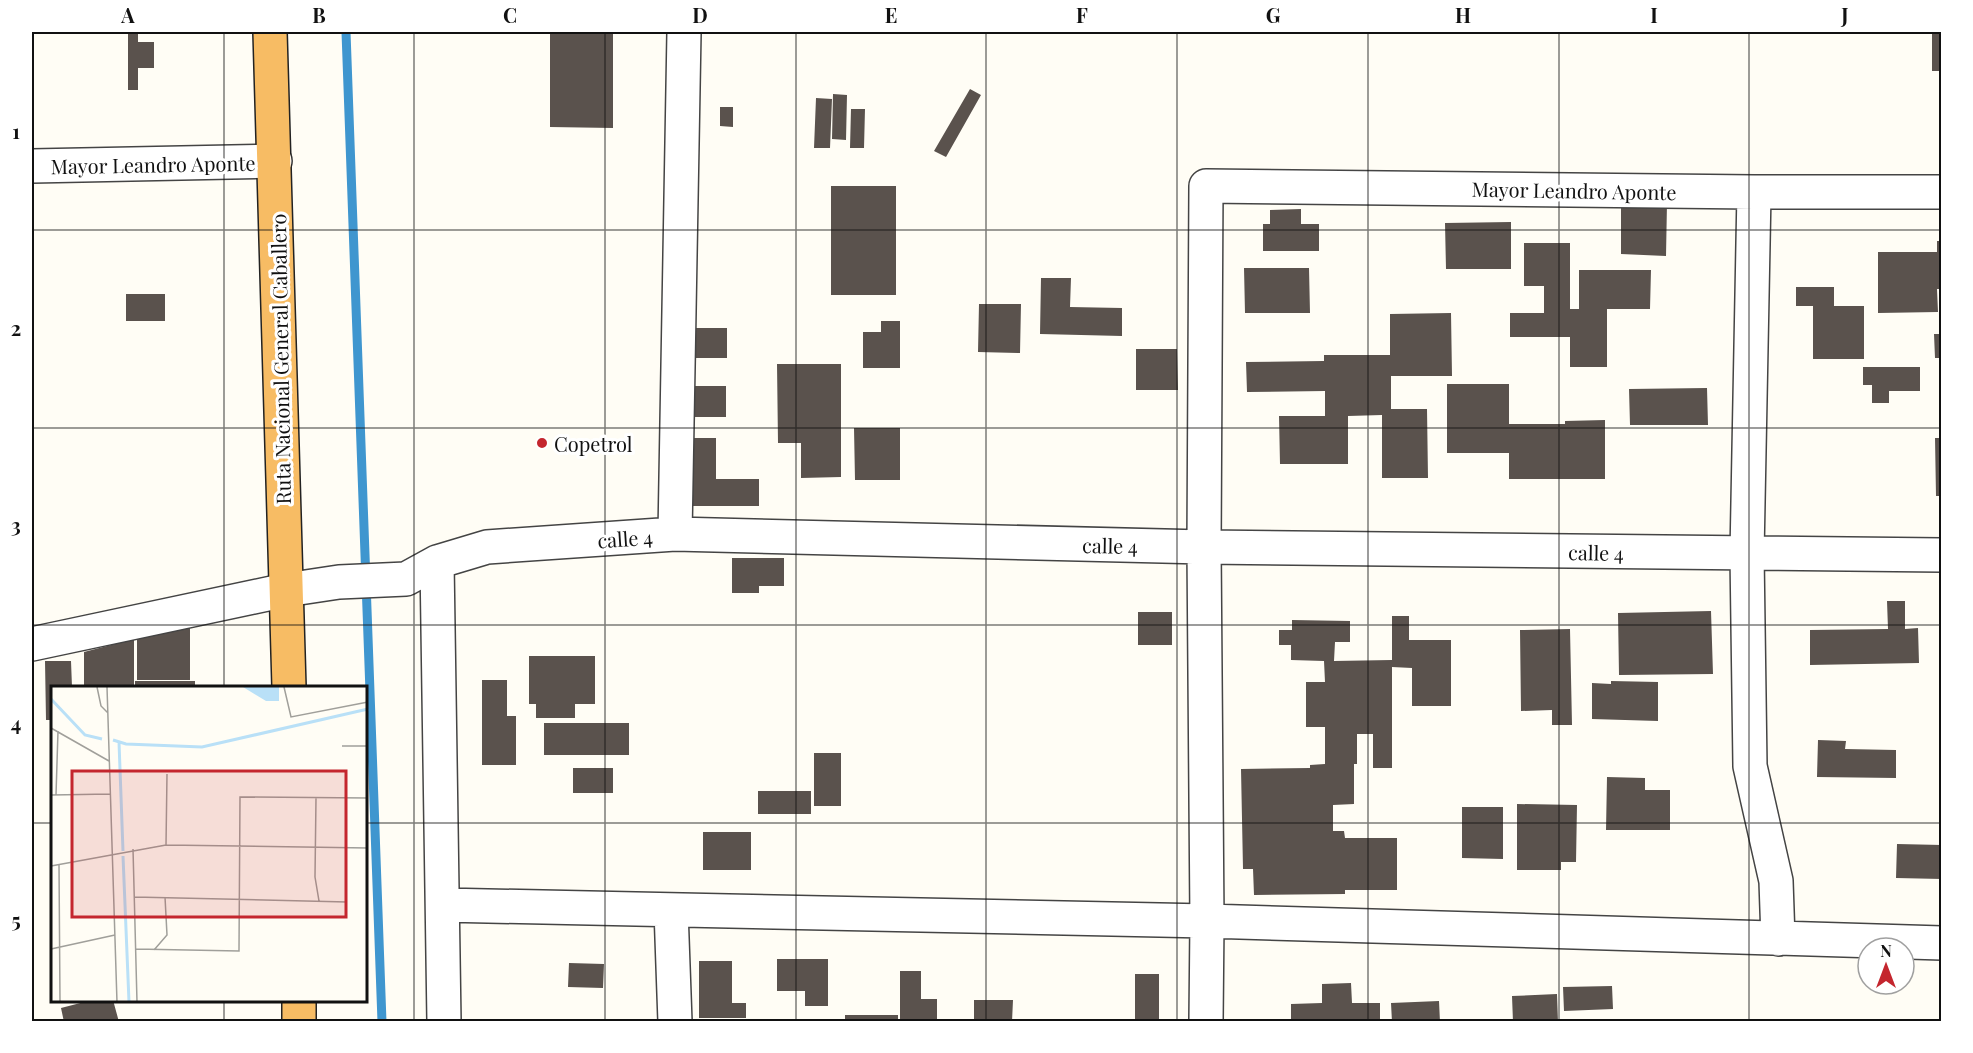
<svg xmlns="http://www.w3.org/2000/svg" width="1973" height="1053" font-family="'Playfair Display',serif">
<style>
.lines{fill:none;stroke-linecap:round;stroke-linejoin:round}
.stream{stroke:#3f96cf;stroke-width:9}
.building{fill:#5a524d}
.minor-casing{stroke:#444;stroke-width:36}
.trunk-casing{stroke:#222;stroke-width:36}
.minor{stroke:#fff;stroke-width:33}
.trunk{stroke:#f7bc64;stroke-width:33}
.grid{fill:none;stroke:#111;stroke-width:1.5;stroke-opacity:0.55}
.poi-dot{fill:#c4262e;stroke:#fff;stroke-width:2}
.labels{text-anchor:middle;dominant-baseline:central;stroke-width:6;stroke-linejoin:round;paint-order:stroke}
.street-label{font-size:20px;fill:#111;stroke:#fff}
.poi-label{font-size:20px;fill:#111;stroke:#fff;text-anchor:start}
.inset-river{fill:none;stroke:#b9e0f7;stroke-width:3}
.inset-road{fill:none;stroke:#a09f9a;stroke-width:1.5}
.view{fill:#c4262e;fill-opacity:0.15;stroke:#c4262e;stroke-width:3}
.inset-edge{fill:none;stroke:#111;stroke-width:3}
.neatline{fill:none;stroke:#111;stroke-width:2}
.grid-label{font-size:20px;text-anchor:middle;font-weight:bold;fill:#111}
</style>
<rect width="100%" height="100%" fill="#fffdf5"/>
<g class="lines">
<path class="stream" d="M 346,32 L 382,1022"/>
</g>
<path class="building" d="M 128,32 L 138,32 L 138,42 L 154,42 L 154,68 L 138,68 L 138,90 L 128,90 Z
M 550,32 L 613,32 L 613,128 L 550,127 Z
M 1932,32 L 1942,32 L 1942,71 L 1932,71 Z
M 970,89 L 981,95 L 946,157 L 934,151 Z
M 833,94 L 847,95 L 846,140 L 832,139 Z
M 816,98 L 832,99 L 830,148 L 814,148 Z
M 720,107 L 733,107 L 733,127 L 720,126 Z
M 851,109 L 865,109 L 864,148 L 850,148 Z
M 831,186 L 896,186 L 896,295 L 831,295 Z
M 1621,202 L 1667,203 L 1666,256 L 1621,254 Z
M 1301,209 L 1301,224 L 1319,224 L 1319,251 L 1263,251 L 1263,224 L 1270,224 L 1270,210 Z
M 1511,222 L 1511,269 L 1446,269 L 1445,223 Z
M 1937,241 L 1942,241 L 1942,289 L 1937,289 L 1938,312 L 1878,313 L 1878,252 L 1937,252 Z
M 1524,243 L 1570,243 L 1570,309 L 1579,309 L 1579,270 L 1651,270 L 1650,309 L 1607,309 L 1607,367 L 1570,367 L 1570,337 L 1510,337 L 1510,313 L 1544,313 L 1544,286 L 1524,286 Z
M 1244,268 L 1309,268 L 1310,313 L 1245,313 Z
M 1041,278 L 1071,278 L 1070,307 L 1122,308 L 1122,336 L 1040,334 Z
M 1796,287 L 1834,287 L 1834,306 L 1864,306 L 1864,359 L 1813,359 L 1813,306 L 1796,306 Z
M 126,294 L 165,294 L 165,321 L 126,321 Z
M 979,304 L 1021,304 L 1020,353 L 978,352 Z
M 1451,313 L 1452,376 L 1391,376 L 1391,409 L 1427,409 L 1428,478 L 1382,478 L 1382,415 L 1348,416 L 1348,464 L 1280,464 L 1279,416 L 1325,416 L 1325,391 L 1247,392 L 1246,362 L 1324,361 L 1324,355 L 1390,355 L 1390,314 Z
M 881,321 L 900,321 L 900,368 L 863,368 L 863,332 L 881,332 Z
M 694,328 L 727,328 L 727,358 L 694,358 Z
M 1934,334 L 1942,334 L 1942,358 L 1935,358 Z
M 1136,349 L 1177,349 L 1178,390 L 1136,390 Z
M 777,364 L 841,364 L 841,477 L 801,478 L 801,443 L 778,443 Z
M 1863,367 L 1920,367 L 1920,391 L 1889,391 L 1889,403 L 1872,403 L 1872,385 L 1863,385 Z
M 1447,384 L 1509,384 L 1509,424 L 1565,424 L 1565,421 L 1605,420 L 1605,479 L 1509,479 L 1509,453 L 1447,453 Z
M 693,386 L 726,386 L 726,417 L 693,417 Z
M 1707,388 L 1708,425 L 1630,425 L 1629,389 Z
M 854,428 L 900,428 L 900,480 L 855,480 Z
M 687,438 L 716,438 L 716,479 L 759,479 L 759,506 L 687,506 Z
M 1935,438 L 1942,438 L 1942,496 L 1936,496 Z
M 732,558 L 784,558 L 784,586 L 759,586 L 759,593 L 732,593 Z
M 1887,601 L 1905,601 L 1905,629 L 1918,628 L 1919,663 L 1810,665 L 1810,630 L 1888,629 Z
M 1711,611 L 1713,674 L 1619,675 L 1618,613 Z
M 1138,612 L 1172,612 L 1172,645 L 1138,645 Z
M 1392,616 L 1409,616 L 1409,640 L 1451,640 L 1451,706 L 1412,706 L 1412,668 L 1392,667 L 1392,768 L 1373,768 L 1373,734 L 1357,734 L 1357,764 L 1354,764 L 1354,804 L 1333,805 L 1333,831 L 1344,831 L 1345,838 L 1397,838 L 1397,890 L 1345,890 L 1345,894 L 1254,895 L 1253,869 L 1243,869 L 1241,769 L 1310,768 L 1310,765 L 1325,764 L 1325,727 L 1306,727 L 1306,682 L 1325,682 L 1324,661 L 1291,660 L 1291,645 L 1279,645 L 1279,630 L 1292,630 L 1292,620 L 1350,621 L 1350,642 L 1335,642 L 1334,661 L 1392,660 Z
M 190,628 L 190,680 L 137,680 L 137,639 Z
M 1570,629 L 1572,725 L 1552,725 L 1552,710 L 1521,711 L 1520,630 Z
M 134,639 L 134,687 L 84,687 L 84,652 Z
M 529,656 L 595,656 L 595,704 L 575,704 L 575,718 L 536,718 L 536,704 L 529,704 Z
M 45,661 L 71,661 L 72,687 L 52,687 L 52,720 L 46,720 Z
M 482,680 L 507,680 L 507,716 L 516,716 L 516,765 L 482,765 Z
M 135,681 L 195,681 L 195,687 L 135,687 Z
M 1611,681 L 1658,682 L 1658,721 L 1592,719 L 1592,683 L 1611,684 Z
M 544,723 L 629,723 L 629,755 L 544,755 Z
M 1818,740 L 1846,741 L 1845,749 L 1896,750 L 1896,778 L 1817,777 Z
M 814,753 L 841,753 L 841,806 L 814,806 Z
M 573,768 L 613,768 L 613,793 L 573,793 Z
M 1607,777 L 1645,778 L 1645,790 L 1670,790 L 1670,830 L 1606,830 Z
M 758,791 L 811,791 L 811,814 L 758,814 Z
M 1517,804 L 1577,805 L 1576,862 L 1561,862 L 1561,870 L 1517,870 Z
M 1462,807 L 1503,807 L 1503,859 L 1462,858 Z
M 703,832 L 751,832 L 751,870 L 703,870 Z
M 1897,844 L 1942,845 L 1942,879 L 1896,878 Z
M 777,959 L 828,959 L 828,1006 L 805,1006 L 805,991 L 777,991 Z
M 699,961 L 732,961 L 732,1003 L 746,1003 L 746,1018 L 699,1018 Z
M 569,963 L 604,964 L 603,988 L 568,987 Z
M 900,971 L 921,971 L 921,999 L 937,999 L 937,1022 L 900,1022 Z
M 1135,974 L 1159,974 L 1159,1022 L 1135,1022 Z
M 1351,983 L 1352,1003 L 1380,1003 L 1380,1022 L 1291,1022 L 1291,1004 L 1322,1003 L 1322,984 Z
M 1612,986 L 1613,1009 L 1564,1011 L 1563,987 Z
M 1557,994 L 1558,1022 L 1513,1022 L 1512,996 Z
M 92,1000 L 113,1000 L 119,1022 L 64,1022 L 61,1008 Z
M 974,1000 L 1013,1000 L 1012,1022 L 974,1022 Z
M 1439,1001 L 1440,1022 L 1392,1022 L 1391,1003 Z
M 845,1015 L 898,1015 L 898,1022 L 845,1022 Z"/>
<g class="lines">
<defs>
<path id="minor" d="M 32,166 L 275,161
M 1754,192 L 1747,554 L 1750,766 L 1776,881 L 1778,939
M 675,534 L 684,32
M 437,562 L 444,1022
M 32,644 L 286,590 L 339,582 L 406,579 L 437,562 L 487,547 L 675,534 L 1204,547 L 1942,555
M 443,905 L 1207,921 L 1942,943
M 671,910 L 675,1022
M 1206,1022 L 1207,921 L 1204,547 L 1206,186 L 1754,192 L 1942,192"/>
<path id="trunk" d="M 270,32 L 289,687
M 299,1000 L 299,1022"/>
</defs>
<use href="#minor" class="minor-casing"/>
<use href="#trunk" class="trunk-casing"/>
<use href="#minor" class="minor"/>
<use href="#trunk" class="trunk"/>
</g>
<path class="grid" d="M 224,32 L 224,687M 414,32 L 414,1022M 605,32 L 605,1022M 796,32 L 796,1022M 986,32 L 986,1022M 1177,32 L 1177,1022M 1368,32 L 1368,1022M 1559,32 L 1559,1022M 1749,32 L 1749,1022M 32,230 L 1942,230M 32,428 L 1942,428M 32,625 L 1942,625M 32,823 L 52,823M 366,823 L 1942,823M 224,1000 L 224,1022"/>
<circle class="poi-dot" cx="542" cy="443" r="6"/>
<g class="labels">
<g class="street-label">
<text transform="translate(153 164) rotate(-1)">Mayor Leandro Aponte</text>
<text transform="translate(1574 190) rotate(1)">Mayor Leandro Aponte</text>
<text transform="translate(280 359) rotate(-91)">Ruta Nacional General Caballero</text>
<text transform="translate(625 538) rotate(-4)">calle 4</text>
<text transform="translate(1110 545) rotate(1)">calle 4</text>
<text transform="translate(1596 552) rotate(1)">calle 4</text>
</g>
<g class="poi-label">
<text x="554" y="443">Copetrol</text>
</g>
</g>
<g transform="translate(51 686)">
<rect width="316" height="316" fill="#fffdf5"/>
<path d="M 192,1 L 228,1 L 228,15 L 215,15 Z" fill="#b9e0f7"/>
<path class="inset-river" d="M 0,13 L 34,49 L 51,53M 62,54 L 75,58 L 151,61 L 317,23M 68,56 L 72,165M 72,170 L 78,316"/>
<path class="inset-road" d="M 46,1 L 50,20 L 57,27M 56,1 L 66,316M 233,1 L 240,31 L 317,16M 0,42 L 58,75M 291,60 L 317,60M 0,109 L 60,108M 5,109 L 7,45M 265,112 L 264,191 L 268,215M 115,159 L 116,88M 82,163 L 86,316M 8,178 L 9,316M 0,180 L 115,159 L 317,162M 83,211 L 296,216M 0,263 L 64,249M 84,263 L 188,265 L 189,111 L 317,112M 103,264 L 116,249 L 114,211"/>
<path class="view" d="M 21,85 L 295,85 L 295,231 L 21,231 Z"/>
<rect width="316" height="316" class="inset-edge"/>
</g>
<rect width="1973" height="1053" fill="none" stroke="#ffffff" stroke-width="66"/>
<g transform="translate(1886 966)"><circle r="28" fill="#ffffff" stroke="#a0a0a0" stroke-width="1.5"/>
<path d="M0-4.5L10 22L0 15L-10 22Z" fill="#c4262e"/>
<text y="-9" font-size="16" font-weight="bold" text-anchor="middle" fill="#111111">N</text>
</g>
<rect x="33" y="33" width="1907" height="987" class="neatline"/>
<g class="grid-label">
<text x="128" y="23">A</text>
<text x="319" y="23">B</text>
<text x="510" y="23">C</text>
<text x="700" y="23">D</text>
<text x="891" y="23">E</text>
<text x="1082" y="23">F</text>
<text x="1273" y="23">G</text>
<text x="1463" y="23">H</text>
<text x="1654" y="23">I</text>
<text x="1845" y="23">J</text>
<text x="16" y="139">1</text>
<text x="16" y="336">2</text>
<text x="16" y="533">3</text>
<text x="16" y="731">4</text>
<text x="16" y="928">5</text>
</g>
</svg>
